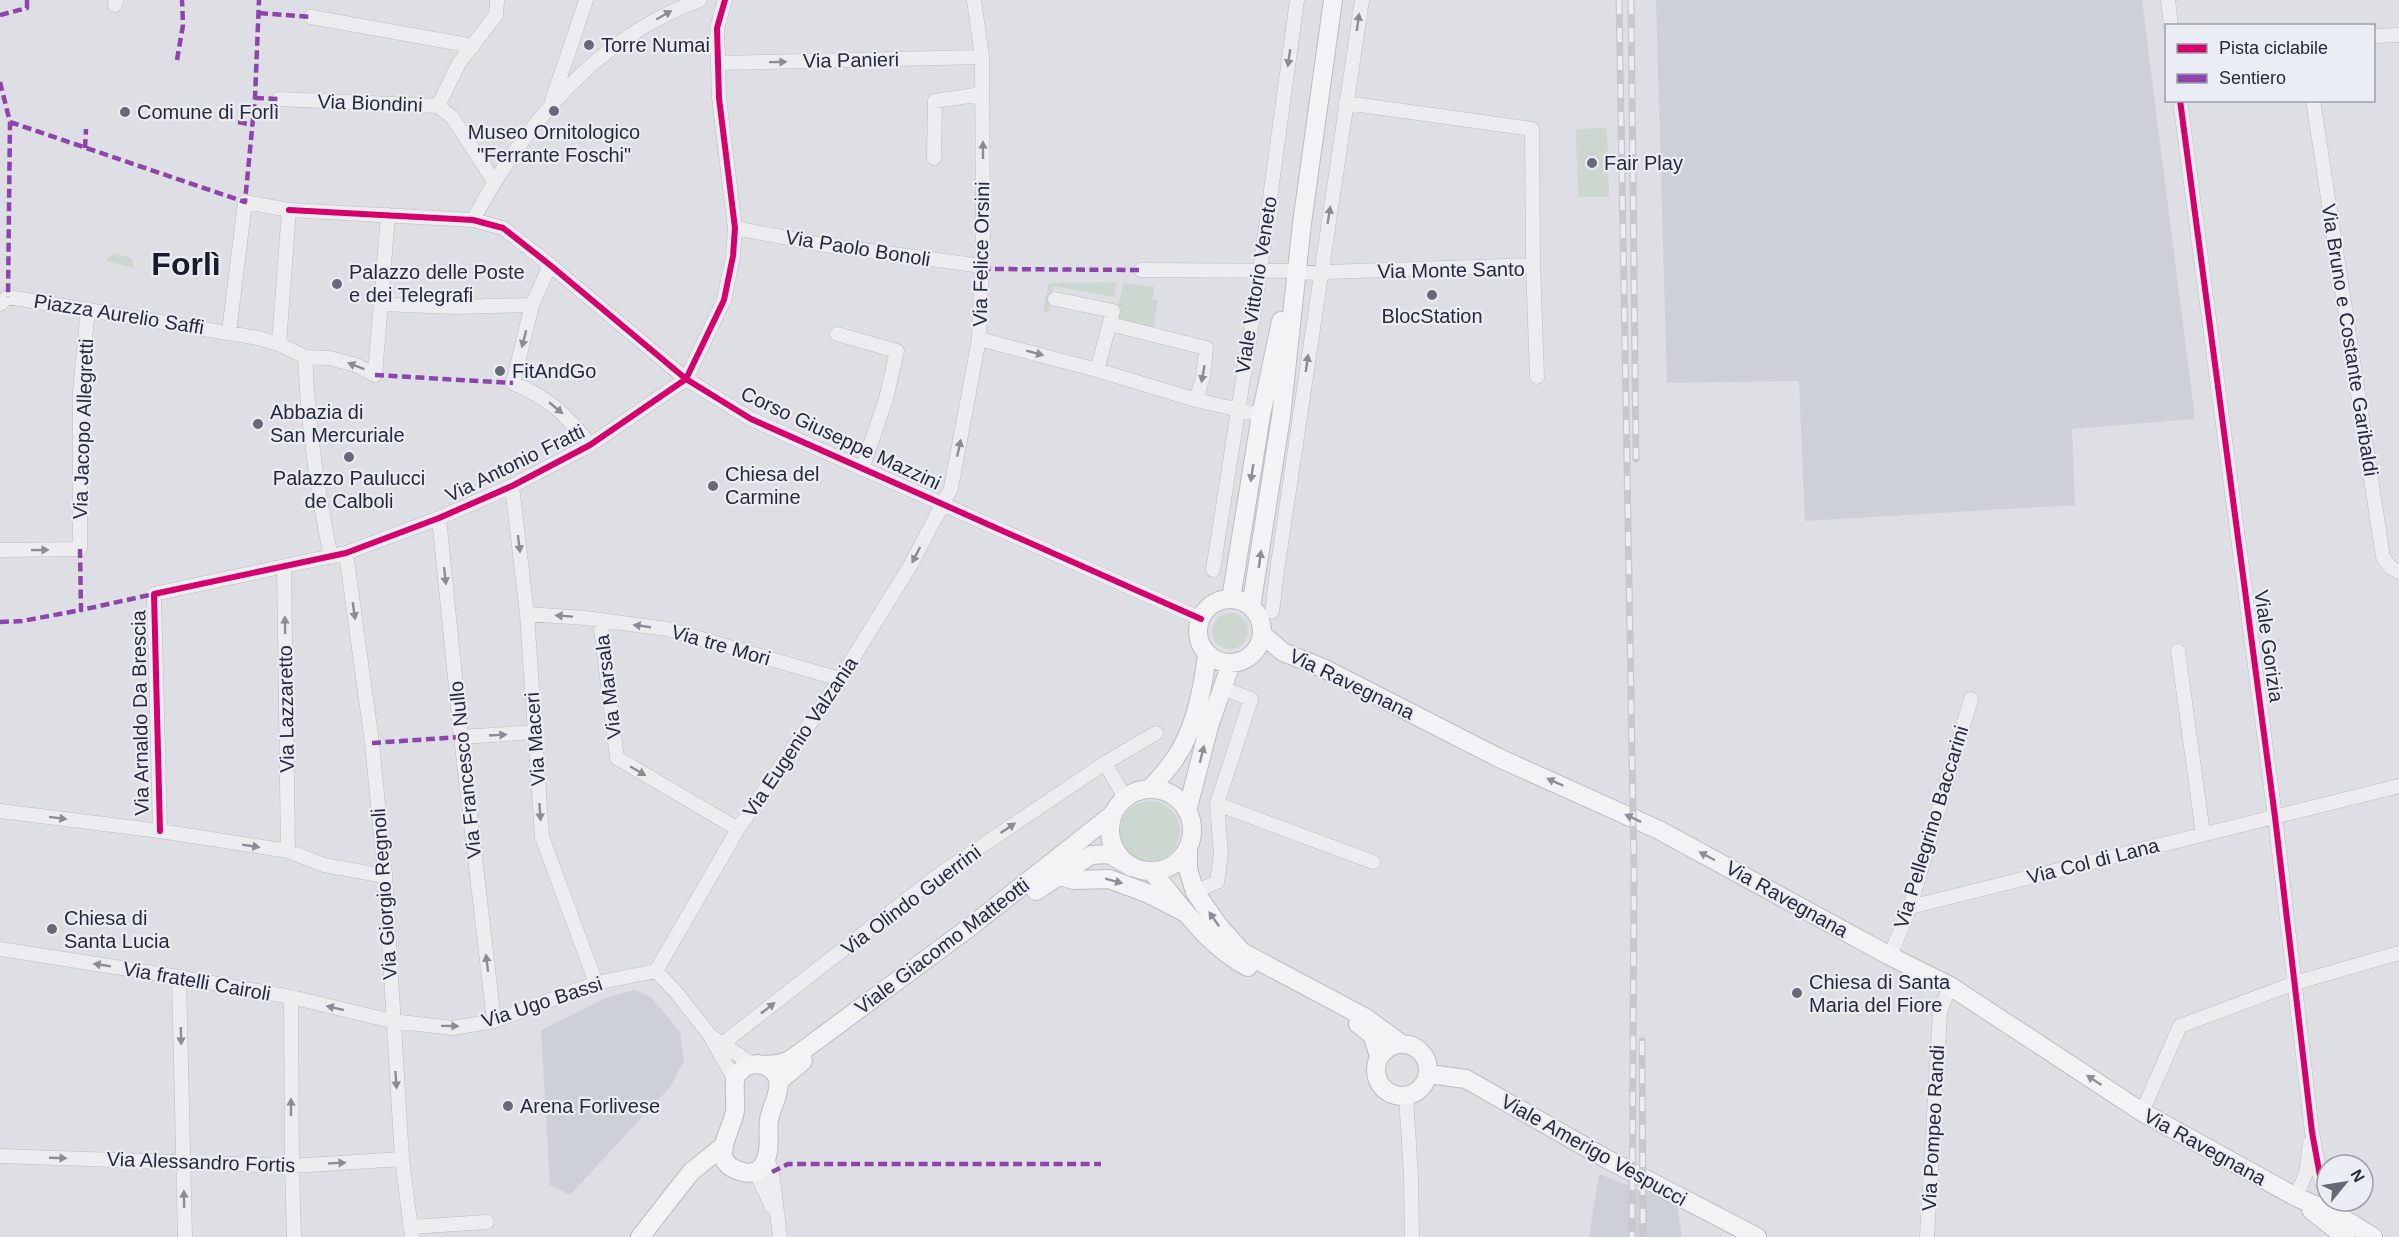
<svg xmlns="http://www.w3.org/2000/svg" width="2399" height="1237" font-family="Arial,sans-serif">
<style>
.built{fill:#ced0d8}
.green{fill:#ccd7cf}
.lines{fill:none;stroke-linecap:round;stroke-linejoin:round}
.minor-casing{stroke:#bbbcc0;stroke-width:15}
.major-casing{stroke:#babcc1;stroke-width:20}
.minor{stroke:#ededf0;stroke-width:14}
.major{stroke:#f2f3f4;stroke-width:18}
.rail-casing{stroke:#c7c8cb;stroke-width:7}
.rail{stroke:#ebedf4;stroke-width:4.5;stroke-dasharray:14;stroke-linecap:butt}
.quiet{stroke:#8e44ad;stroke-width:4.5;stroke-dasharray:9 4.5;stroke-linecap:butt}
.cycleway-casing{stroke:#ebedf4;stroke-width:10}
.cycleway{stroke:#d6006c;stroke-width:6}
.oneway{fill:#8a8c96}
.oneway2{fill:#8c8e98}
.poi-dot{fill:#666977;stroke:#ebedf4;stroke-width:2}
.labels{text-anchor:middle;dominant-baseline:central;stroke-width:4.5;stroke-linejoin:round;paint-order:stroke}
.poi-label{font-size:20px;fill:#262a3c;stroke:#ebedf4;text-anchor:start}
.street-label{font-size:20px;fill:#262a3c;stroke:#ebedf4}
.town-label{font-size:32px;font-weight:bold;fill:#181c2c;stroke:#ebedf4}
</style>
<rect width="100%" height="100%" fill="#dedfe4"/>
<path class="built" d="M 1656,0 L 2142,0 L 2195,419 L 2072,429 L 2075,505 L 1805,521 L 1799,381 L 1667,383 Z
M 635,990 L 651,997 L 680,1032 L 684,1061 L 670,1087 L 570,1195 L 550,1185 L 541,1030 L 608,997 Z
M 1599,1174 L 1677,1204 L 1682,1237 L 1589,1237 Z"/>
<path class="green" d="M 1607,128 L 1609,197 L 1578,197 L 1576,129 Z
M 113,253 L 132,258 L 134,268 L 106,261 Z
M 1116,282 L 1114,297 L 1054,286 L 1048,313 L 1043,312 L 1049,283 Z
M 1124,283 L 1155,287 L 1152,299 L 1158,300 L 1153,329 L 1114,320 Z
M1212 631a18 18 0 1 1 36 0a18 18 0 1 1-36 0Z
M1120 831a30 30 0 1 1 60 0a30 30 0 1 1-60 0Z"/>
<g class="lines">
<defs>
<path id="minor" d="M 2168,0 L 2171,26
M 115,5 L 116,0
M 311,17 L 473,46
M 2374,36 L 2399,35
M 719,63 L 982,57
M 279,99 L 438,106 L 452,117 L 494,181
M 2180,100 L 2275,817 L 2312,1132 L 2320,1176 L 2327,1196
M 2313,100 L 2383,557 L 2390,567 L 2399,572
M 552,101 L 586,0
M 1346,103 L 1532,129 L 1533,265
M 438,106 L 459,63 L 496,15 L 497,0
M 934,158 L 935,101 L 982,94
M 289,210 L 473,220 L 503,228 L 550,265 L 686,379 L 751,419 L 1201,619
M 473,220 C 523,126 597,37 700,0
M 735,228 L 818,244 L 982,266
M 550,265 L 532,305 L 513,383 C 550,399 566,414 590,445
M 1141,270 L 1291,271
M 1296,273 L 1533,265 L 1537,377
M 1055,299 L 1113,311 L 1097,370
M 0,304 L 8,297 L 258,338 L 279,344 L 305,357 L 329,358 L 356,365 L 375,375 L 388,215
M 382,304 L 454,307 L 532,305
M 1110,324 L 1206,348 L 1203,377 L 1196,400
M 229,332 L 245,202 L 289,210 L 279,344
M 837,334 L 897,351 L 886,399 L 862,469
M 979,339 L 1097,370 L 1196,400 L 1261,415
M 305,357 C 308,424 317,491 331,557
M 512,486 L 527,614 L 542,837 L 596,983
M 439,518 L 461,737 L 494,1021
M 0,550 L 80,549 L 80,391 L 88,309
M 346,553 L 372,743 L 385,876 L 402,1159 L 412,1237
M 284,567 L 288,851
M 1213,570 L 1260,271 L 1297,0
M 1272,612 L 1278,564 L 1362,0
M 527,614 L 585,618 L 667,629 L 840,679
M 600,620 L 617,758 L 738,829
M 2178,651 L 2203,834
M 461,737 L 535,732
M 1105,763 L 1125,798
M 1217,804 L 1373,862
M 0,811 L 160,831 L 288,851 L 324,865 L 385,876
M 160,831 L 154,594 L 346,553 L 439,518 L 512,486 L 590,445 L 686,379 L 724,300 L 733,256 L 735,228 L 719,98 L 717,28 L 725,0
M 1195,892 L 1217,882 L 1221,854 L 1217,804 L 1251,699 L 1222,688
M 1910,907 L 2399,786
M 0,949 L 179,977 L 291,997 L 392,1021 L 453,1028 L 494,1021 L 596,983 L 656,971
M 1890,956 L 1910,907 L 1971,699
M 656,971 L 738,829 L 840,679 L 910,566 L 951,488 L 979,339 L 983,234 L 982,57 L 974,0
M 656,971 L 675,991 L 709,1034 L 735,1080
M 179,977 L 185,1237
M 291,997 L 292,1166 L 294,1237
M 715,1039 L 752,1064
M 722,1044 L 937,876 L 1105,763 L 1156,733
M 1406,1096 L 1411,1176 L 1412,1237
M 2142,1112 L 2180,1026 L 2295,983 L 2399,953
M 0,1156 L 292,1166 L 402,1159
M 767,1158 L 772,1172 L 780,1237
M 756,1172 L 772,1207
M 2296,1197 L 2306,1173 L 2310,1143
M 410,1227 L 487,1222
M 1927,1237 L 1940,1012 L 1950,986"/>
<path id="major" d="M 1231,599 L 1261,415 L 1281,321
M1198 631a32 32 0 1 1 64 0a32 32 0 1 1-64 0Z
M 1251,607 L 1281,417 L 1302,223 L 1333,0
M 1262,634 L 1283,652 L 1323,668 L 1499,758 L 1659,830 L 1890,956 L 1950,986 L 2142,1112 L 2296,1197 L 2336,1214 L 2373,1237
M1110 830a41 41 0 1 1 82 0a41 41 0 1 1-82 0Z
M 1150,789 C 1158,780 1167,770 1174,760 C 1195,731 1203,689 1207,654
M 1187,811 L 1210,723 L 1231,664
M 1188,849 L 1188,869 L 1195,892 L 1218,925 L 1242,952 L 1366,1018 L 1400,1043
M 1152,872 C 1182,906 1207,946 1248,967
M 1057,875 L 1074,880 L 1109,879 L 1147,893 L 1184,912
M 1036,891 L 1091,855 L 1109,854 L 1131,867
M 1358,1024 L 1372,1035 L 1379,1056
M1376 1070a26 26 0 1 1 52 0a26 26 0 1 1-52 0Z
M 757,1064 C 767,1065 775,1070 778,1080 C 781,1092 771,1107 769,1120 C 767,1134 772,1152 763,1165 C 758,1172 751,1174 743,1172 C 706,1163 731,1134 735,1111 C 736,1099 733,1086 736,1075 L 746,1066 Z
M 765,1065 L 779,1064 L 790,1060 L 970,927 L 1113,814
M 1429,1074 L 1466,1079 L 1605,1158 L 1757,1237
M 779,1081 L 803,1061
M 2311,1210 L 2345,1237
M 640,1237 L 691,1172 L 722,1147"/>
</defs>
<use href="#minor" class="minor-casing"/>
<use href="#major" class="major-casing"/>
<use href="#minor" class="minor"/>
<use href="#major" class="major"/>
<defs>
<path id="rail" d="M 1619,0 L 1634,871 L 1632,1237
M 1631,0 L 1636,459
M 1642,1041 L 1643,1237"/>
</defs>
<use href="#rail" class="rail-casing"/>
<use href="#rail" class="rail"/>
<path class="quiet" d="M 259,13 L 311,17
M 0,15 L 27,8 L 27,0
M 177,60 L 183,25 L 182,0
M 0,82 L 10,122 L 8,297
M 255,98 L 279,99
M 10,122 L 245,202 L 255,98 L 259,0
M 238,122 L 253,125
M 85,148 L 86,129
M 982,266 L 990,269 L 1141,270
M 375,375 L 513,383
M 80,549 L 81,610 L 154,594
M 0,622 L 22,621 L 81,610
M 372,743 L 461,737
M 772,1172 L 788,1164 L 1101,1164"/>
<defs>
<path id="cycleway" d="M 2180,100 L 2275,817 L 2312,1132 L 2320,1176 L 2327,1196
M 289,210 L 473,220 L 503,228 L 550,265 L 686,379 L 751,419 L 1201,619
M 160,831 L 154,594 L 346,553 L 439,518 L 512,486 L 590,445 L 686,379 L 724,300 L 733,256 L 735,228 L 719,98 L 717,28 L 725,0"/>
</defs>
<use href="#cycleway" class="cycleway-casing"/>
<use href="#cycleway" class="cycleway"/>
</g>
<defs><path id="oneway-solid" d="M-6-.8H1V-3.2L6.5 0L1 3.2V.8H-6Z" transform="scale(1.5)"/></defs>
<g class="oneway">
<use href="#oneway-solid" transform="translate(664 15) rotate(-30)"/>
<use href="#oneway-solid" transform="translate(1358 22) rotate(-82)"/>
<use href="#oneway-solid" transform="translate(1289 58) rotate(98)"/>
<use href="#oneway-solid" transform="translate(778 62) rotate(-1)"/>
<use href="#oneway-solid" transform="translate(983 150) rotate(-90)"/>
<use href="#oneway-solid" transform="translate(1329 215) rotate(-81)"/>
<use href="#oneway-solid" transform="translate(524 339) rotate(104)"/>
<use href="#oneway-solid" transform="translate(1035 353) rotate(15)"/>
<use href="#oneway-solid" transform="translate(1307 363) rotate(-82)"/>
<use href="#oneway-solid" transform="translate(356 366) rotate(-159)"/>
<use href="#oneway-solid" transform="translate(1203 374) rotate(100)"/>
<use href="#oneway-solid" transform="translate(556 408) rotate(40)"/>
<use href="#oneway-solid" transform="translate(959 448) rotate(-78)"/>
<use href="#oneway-solid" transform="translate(519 544) rotate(83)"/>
<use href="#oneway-solid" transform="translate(40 550) rotate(-1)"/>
<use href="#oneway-solid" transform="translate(916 555) rotate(117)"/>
<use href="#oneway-solid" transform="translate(445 576) rotate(84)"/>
<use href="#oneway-solid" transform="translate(354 611) rotate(82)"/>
<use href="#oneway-solid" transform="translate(564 616) rotate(-176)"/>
<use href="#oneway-solid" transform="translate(285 625) rotate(-91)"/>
<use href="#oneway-solid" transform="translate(642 626) rotate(-172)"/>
<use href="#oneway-solid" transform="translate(498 735) rotate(-3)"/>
<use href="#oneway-solid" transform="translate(638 771) rotate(30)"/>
<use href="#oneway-solid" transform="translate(540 812) rotate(86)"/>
<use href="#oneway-solid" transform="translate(58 818) rotate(7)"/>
<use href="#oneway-solid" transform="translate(1008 828) rotate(-34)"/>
<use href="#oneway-solid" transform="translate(251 846) rotate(9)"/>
<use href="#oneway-solid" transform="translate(487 963) rotate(-97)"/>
<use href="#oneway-solid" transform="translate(102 965) rotate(-171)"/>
<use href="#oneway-solid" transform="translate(335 1008) rotate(-167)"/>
<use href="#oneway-solid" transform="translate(768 1008) rotate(-38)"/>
<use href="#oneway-solid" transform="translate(450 1026) rotate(1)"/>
<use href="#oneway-solid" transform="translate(181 1036) rotate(89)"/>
<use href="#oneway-solid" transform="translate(396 1080) rotate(86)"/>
<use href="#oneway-solid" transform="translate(291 1107) rotate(-90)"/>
<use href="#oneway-solid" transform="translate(58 1158) rotate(2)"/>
<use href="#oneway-solid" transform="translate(337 1163) rotate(-3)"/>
<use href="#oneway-solid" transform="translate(184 1199) rotate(-91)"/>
</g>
<g class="oneway2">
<use href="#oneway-solid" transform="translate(1252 473) rotate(99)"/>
<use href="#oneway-solid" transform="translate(1260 559) rotate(-82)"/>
<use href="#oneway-solid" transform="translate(1202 754) rotate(-76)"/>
<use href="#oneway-solid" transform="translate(1555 782) rotate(-156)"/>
<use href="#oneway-solid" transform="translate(1633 818) rotate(-155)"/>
<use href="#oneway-solid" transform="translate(1707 856) rotate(-152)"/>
<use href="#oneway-solid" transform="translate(1114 881) rotate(15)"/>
<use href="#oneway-solid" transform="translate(1214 919) rotate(-125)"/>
<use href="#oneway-solid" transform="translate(2094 1080) rotate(-147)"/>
</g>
<g class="poi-dot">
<circle cx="589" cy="45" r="6"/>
<circle cx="554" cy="111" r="6"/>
<circle cx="125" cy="112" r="6"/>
<circle cx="1592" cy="163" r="6"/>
<circle cx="337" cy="284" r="6"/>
<circle cx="1432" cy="295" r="6"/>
<circle cx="500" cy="371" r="6"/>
<circle cx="258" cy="424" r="6"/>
<circle cx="349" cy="457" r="6"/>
<circle cx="713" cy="486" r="6"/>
<circle cx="52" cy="929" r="6"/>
<circle cx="1797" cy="993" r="6"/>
<circle cx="508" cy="1106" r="6"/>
</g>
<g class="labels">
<g class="poi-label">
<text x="601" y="45">Torre Numai</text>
<text x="137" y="112">Comune di Forlì</text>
<text x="554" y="132" text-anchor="middle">Museo Ornitologico<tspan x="554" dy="23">"Ferrante Foschi"</tspan></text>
<text x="1604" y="163">Fair Play</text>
<text x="349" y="272">Palazzo delle Poste<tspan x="349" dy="23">e dei Telegrafi</tspan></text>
<text x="1432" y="316" text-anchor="middle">BlocStation</text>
<text x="512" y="371">FitAndGo</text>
<text x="270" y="412">Abbazia di<tspan x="270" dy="23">San Mercuriale</tspan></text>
<text x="725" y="474">Chiesa del<tspan x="725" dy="23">Carmine</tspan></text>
<text x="349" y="478" text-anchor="middle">Palazzo Paulucci<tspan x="349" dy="23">de Calboli</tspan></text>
<text x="64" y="918">Chiesa di<tspan x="64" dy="23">Santa Lucia</tspan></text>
<text x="1809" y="982">Chiesa di Santa<tspan x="1809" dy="23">Maria del Fiore</tspan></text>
<text x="520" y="1106">Arena Forlivese</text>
</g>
<g class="street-label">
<text transform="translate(851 60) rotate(-1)">Via Panieri</text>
<text transform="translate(370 103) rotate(2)">Via Biondini</text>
<text transform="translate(858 248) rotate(9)">Via Paolo Bonoli</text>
<text transform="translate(981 254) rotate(-89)">Via Felice Orsini</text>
<text transform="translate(1451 270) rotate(-1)">Via Monte Santo</text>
<text transform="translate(1256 285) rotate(-81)">Viale Vittorio Veneto</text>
<text transform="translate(119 314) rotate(9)">Piazza Aurelio Saffi</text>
<text transform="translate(2350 340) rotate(81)">Via Bruno e Costante Garibaldi</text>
<text transform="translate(83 429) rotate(-88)">Via Jacopo Allegretti</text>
<text transform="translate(841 438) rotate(25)">Corso Giuseppe Mazzini</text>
<text transform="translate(515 463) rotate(-26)">Via Antonio Fratti</text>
<text transform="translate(721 645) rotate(16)">Via tre Mori</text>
<text transform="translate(2269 646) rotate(82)">Viale Gorizia</text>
<text transform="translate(1352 684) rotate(26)">Via Ravegnana</text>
<text transform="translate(608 687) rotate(-97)">Via Marsala</text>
<text transform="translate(286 709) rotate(-91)">Via Lazzaretto</text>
<text transform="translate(140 713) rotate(-91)">Via Arnaldo Da Brescia</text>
<text transform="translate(800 737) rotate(-56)">Via Eugenio Valzania</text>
<text transform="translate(535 739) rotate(-94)">Via Maceri</text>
<text transform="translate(465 770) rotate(-96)">Via Francesco Nullo</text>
<text transform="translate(1931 827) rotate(-73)">Via Pellegrino Baccarini</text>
<text transform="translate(2093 861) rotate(-14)">Via Col di Lana</text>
<text transform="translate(384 894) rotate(-94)">Via Giorgio Regnoli</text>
<text transform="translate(1787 899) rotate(29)">Via Ravegnana</text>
<text transform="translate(911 900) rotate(-37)">Via Olindo Guerrini</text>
<text transform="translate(942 946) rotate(-37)">Viale Giacomo Matteotti</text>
<text transform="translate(197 981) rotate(10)">Via fratelli Cairoli</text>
<text transform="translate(542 1002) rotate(-18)">Via Ugo Bassi</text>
<text transform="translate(1933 1128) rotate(-87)">Via Pompeo Randi</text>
<text transform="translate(2205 1147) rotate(29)">Via Ravegnana</text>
<text transform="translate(1594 1150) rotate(29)">Viale Amerigo Vespucci</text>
<text transform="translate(201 1162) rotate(2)">Via Alessandro Fortis</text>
</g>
<g class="town-label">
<text x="186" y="264">Forlì</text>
</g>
</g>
<rect x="2165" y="24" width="210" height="78" fill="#ebedf4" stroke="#9c9faa" stroke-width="1.5"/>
<rect x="2177" y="44" width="30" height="9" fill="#d6006c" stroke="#9c9faa" stroke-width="1.5"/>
<text x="2219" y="54" font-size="18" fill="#262a3c">Pista ciclabile</text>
<rect x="2177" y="74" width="30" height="9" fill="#8e44ad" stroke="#9c9faa" stroke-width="1.5"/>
<text x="2219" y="84" font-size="18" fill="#262a3c">Sentiero</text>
<g transform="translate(2345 1183) rotate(60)"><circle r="28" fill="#ebedf4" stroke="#9c9faa" stroke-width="1.5"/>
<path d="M0-4.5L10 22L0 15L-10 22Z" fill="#666977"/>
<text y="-9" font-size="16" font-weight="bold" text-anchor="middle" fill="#262a3c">N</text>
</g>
</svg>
